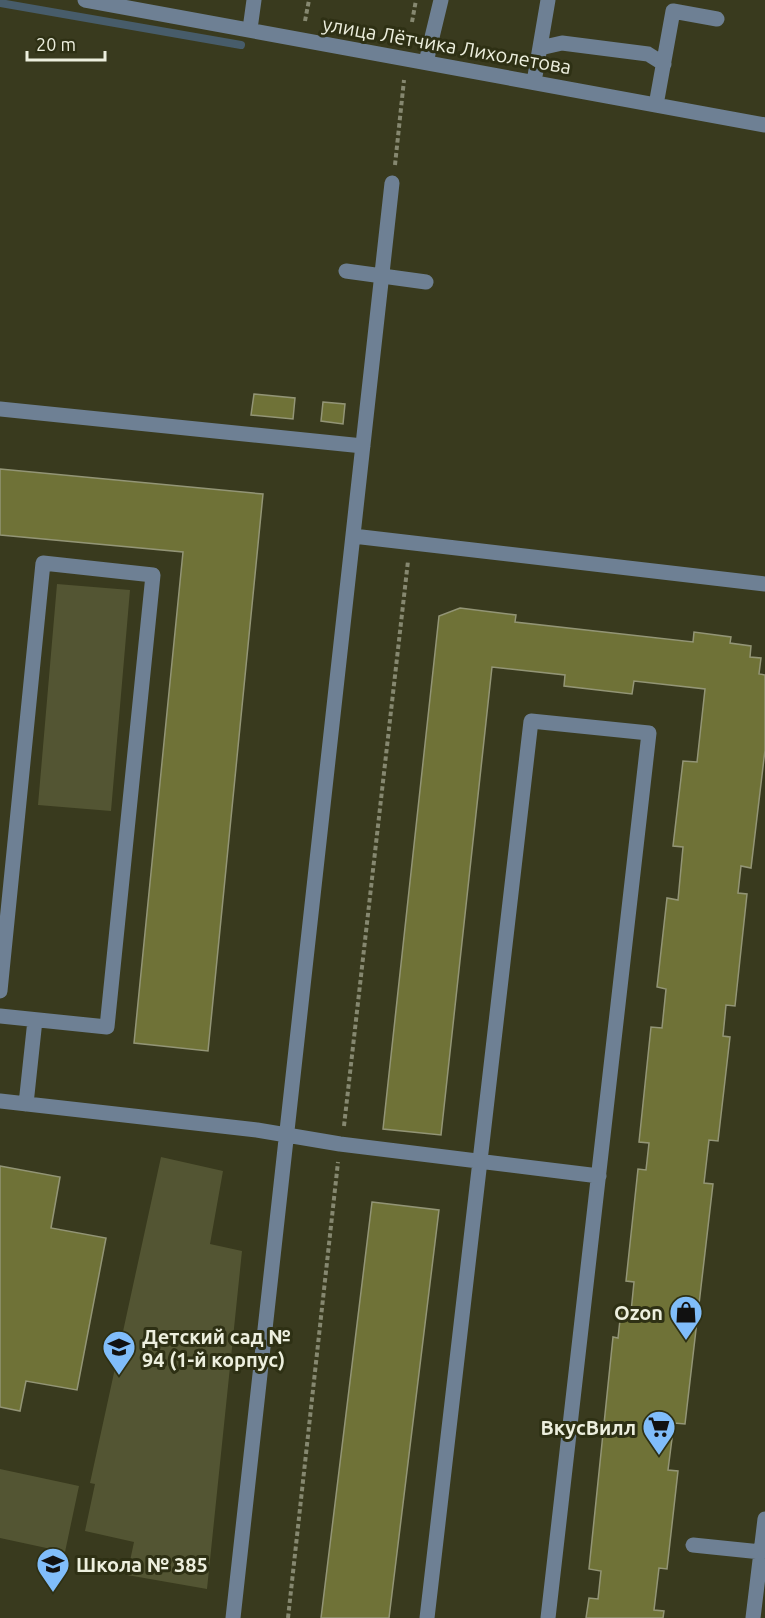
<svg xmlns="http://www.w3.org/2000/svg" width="765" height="1618" font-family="Ubuntu,sans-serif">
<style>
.green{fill:#535533}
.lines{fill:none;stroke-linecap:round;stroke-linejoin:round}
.stream{stroke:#475c6a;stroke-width:8}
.building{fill:#6f7237;stroke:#939576;stroke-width:1.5}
.path{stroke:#868870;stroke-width:4;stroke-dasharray:4.5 3;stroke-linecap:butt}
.minor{stroke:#6e8094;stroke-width:15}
.labels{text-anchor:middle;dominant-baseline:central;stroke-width:6;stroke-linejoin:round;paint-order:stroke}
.street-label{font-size:20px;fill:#edefde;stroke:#2e3014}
.poi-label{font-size:20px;font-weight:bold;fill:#edefde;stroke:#2e3014;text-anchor:end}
</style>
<rect width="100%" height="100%" fill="#393a1e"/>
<path class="green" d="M 57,584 L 130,590 L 111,811 L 38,805 Z
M 161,1157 L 223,1171 L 210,1244 L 242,1251 L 207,1589 L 127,1575 L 134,1542 L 85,1531 L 95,1484 L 90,1483 Z
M 0,1469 L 79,1486 L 65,1552 L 0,1538 Z"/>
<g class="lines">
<path class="stream" d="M 0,3 L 241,45"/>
</g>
<path class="building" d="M 254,394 L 295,398 L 293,419 L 251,415 Z
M 323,402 L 345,404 L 343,424 L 321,421 Z
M 0,469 L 263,494 L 208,1051 L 134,1043 L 183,552 L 0,535 Z
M 460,608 L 516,615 L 515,622 L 693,642 L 694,632 L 731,637 L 730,643 L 751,646 L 750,657 L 761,658 L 759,674 L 765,675 L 765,750 L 751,868 L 741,866 L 738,893 L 747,894 L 735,1006 L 726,1005 L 723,1036 L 730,1037 L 718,1141 L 709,1140 L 704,1183 L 713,1184 L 685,1424 L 674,1423 L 668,1470 L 678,1471 L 667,1569 L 659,1568 L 654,1610 L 664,1611 L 663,1618 L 586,1618 L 589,1598 L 598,1599 L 601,1571 L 589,1569 L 613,1337 L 618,1338 L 621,1311 L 631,1312 L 634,1282 L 626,1281 L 638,1169 L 646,1170 L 649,1143 L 639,1142 L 651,1027 L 662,1028 L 666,989 L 657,987 L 667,898 L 678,900 L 683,847 L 673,846 L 683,761 L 697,762 L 705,689 L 634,681 L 632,694 L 564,686 L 565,675 L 492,667 L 441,1135 L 383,1129 L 439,616 Z
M 0,1166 L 60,1177 L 51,1228 L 106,1238 L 77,1390 L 26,1381 L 20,1411 L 0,1407 Z
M 372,1202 L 439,1210 L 389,1618 L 321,1618 Z"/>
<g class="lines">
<path class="path" d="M 305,21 L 309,0
M 412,22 L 416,0
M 395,165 L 404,80
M 344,1126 L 408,561
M 288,1618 L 338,1162"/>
<path class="minor" d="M 85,0 L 765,125
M 250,29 L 254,0
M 540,48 L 562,43 L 648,54 L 664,64
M 426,62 L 441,0
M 534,82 L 548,0
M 656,105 L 673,11 L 717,19
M 346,271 L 426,282
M 0,409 L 363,446
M 353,536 L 765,584
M 0,991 L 43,563 L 153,575 L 107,1027 L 0,1016
M 0,1101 L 257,1130 L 340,1144 L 599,1176
M 26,1104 L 35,1020
M 693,1545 L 761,1552
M 233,1618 L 392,183
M 427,1618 L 531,721 L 649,733 L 548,1618
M 753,1618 L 765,1519"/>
</g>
<defs>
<symbol id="shop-pin" viewBox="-11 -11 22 30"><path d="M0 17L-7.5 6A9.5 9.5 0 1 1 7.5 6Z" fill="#80bdfa" stroke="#2e3014"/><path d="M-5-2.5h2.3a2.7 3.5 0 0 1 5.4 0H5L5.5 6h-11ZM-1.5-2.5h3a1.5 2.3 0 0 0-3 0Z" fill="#111"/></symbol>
<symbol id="school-pin" viewBox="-11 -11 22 30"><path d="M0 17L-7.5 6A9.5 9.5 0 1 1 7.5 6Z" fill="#80bdfa" stroke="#2e3014"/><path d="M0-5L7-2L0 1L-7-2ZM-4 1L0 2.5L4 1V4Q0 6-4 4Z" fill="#111"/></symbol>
<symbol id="supermarket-pin" viewBox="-11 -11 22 30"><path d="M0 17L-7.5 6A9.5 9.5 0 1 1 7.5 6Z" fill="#80bdfa" stroke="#2e3014"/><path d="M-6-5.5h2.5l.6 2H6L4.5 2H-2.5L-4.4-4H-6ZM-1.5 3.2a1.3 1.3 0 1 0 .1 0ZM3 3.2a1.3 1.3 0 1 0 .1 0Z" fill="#111"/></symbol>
</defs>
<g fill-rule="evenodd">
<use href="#shop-pin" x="667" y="1293" width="38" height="52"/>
<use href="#school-pin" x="100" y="1328" width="38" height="52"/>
<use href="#supermarket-pin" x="640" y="1408" width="38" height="52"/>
<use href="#school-pin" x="34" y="1545" width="38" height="52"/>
</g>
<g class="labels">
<g class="street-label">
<text transform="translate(447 45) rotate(10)">улица Лётчика Лихолетова</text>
</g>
<g class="poi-label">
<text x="663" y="1312">Ozon</text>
<text x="142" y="1336" text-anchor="start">Детский сад №<tspan x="142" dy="23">94 (1-й корпус)</tspan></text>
<text x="636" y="1427">ВкусВилл</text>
<text x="76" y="1564" text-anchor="start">Школа № 385</text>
</g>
</g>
<path d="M27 51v9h78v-9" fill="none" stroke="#edefde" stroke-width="3"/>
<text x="36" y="51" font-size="18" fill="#edefde" stroke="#2e3014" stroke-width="4.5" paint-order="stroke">20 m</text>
</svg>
